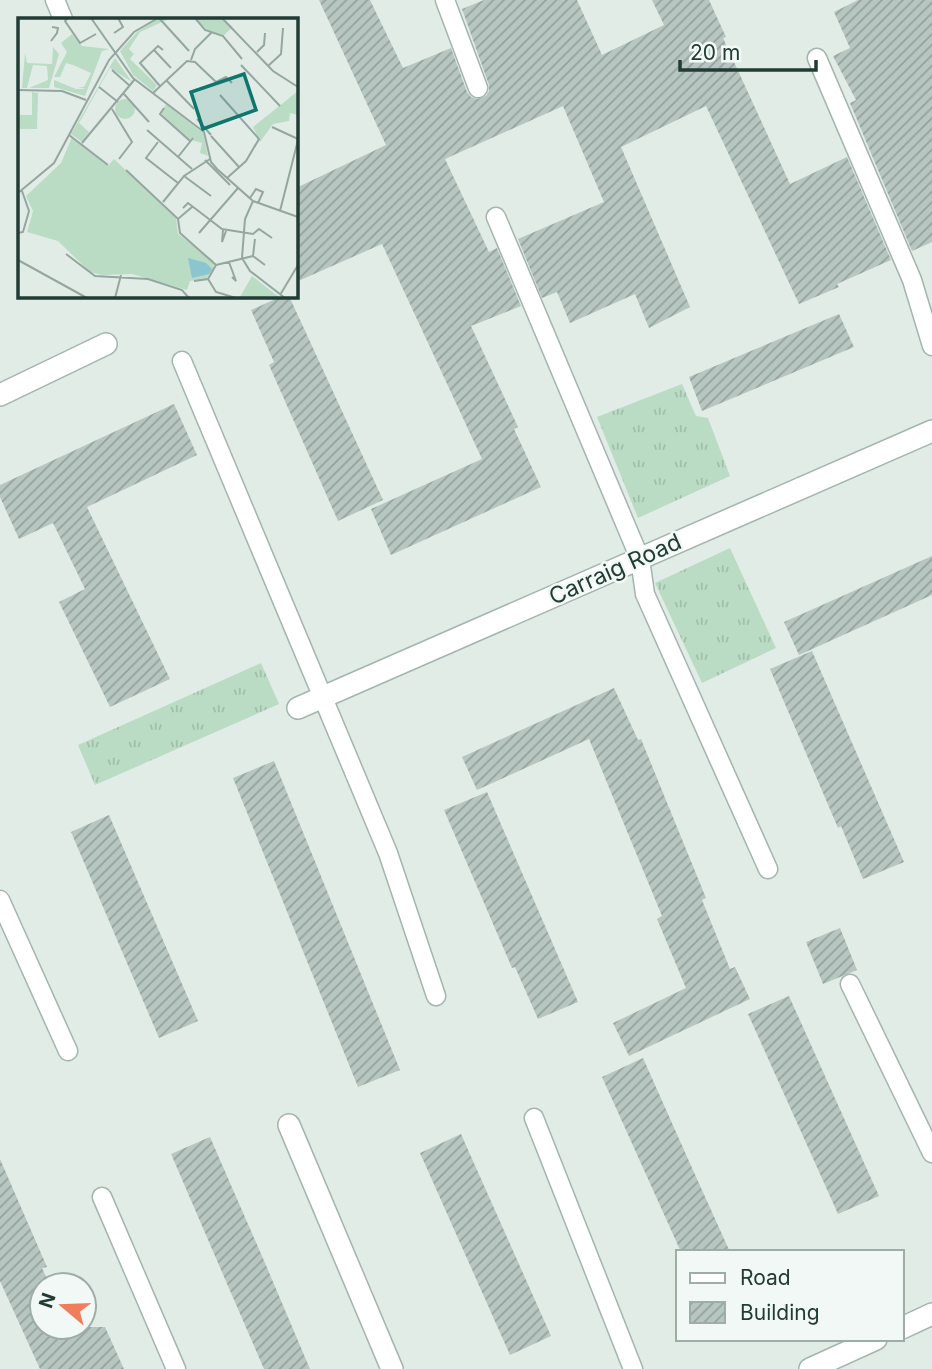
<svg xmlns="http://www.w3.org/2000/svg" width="932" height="1369" font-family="Inter,sans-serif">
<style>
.grass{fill:url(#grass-tufts)}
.building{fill:url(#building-hatch)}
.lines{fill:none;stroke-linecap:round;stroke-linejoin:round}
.service-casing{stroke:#a4b4ae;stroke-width:21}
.pedestrian-casing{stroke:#a4b4ae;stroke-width:24}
.minor-casing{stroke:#a4b4ae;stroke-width:24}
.service{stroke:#fff;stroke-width:18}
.pedestrian{stroke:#fff;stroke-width:21}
.minor{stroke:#fff;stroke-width:21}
.labels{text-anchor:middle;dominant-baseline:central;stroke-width:5;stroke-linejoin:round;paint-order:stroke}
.street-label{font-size:23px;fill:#223c35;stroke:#f2f8f5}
.inset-road{fill:none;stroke:#95a6a0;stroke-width:2}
.view{fill:#0f766e;fill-opacity:0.15;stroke:#0f766e;stroke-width:3.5}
.inset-edge{fill:none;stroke:#223c35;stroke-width:3.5}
</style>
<defs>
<pattern id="grass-tufts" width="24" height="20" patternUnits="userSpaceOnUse" patternTransform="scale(1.75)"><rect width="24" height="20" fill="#badcc4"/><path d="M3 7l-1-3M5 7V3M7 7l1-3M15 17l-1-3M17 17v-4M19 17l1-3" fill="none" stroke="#a0bea9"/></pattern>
<pattern id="building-hatch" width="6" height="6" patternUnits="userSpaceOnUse" patternTransform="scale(1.75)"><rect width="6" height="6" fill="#b7c6c0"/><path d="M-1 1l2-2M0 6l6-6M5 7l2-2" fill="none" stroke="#94a29d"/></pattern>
</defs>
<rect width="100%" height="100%" fill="#e1ece7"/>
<path class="grass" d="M 682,384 L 696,416 L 708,418 L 730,476 L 638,518 L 597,417 Z
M 730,548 L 776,648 L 702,683 L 655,583 Z
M 261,663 L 279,704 L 95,785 L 78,745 Z"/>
<path class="building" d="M 319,0 L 370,0 L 403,68 L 451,48 L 467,92 L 471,97 L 477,99 L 486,96 L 489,91 L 489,85 L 462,9 L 484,0 L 577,0 L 602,55 L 664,25 L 652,0 L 709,0 L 726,37 L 723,38 L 790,184 L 847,157 L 891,260 L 837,284 L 839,287 L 799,304 L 706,106 L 621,147 L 690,307 L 649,328 L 635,294 L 570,323 L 557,292 L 542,298 L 518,239 L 604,202 L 563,106 L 445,159 L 489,252 L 497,248 L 521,306 L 471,326 L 518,427 L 514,429 L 541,487 L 391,555 L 371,509 L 482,459 L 382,244 L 296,282 L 296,188 L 386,145 Z
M 858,0 L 932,0 L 932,242 L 912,251 L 850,103 L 856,100 L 833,56 L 850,48 L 834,12 Z
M 282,296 L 289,296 L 383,500 L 338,521 L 269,365 L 274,362 L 251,310 Z
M 839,314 L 854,347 L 702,411 L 689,377 Z
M 174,404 L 197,455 L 87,507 L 170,679 L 110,707 L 59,602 L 85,589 L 53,523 L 19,539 L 0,497 L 0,485 Z
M 932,556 L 932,595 L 799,655 L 784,622 Z
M 812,651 L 904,862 L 863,879 L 841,826 L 838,828 L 770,669 Z
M 614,688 L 638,740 L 641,739 L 706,898 L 702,900 L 730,969 L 735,967 L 750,999 L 629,1056 L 613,1023 L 686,988 L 657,919 L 662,916 L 589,739 L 477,790 L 462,757 Z
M 274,761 L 400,1070 L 358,1087 L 233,778 Z
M 487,792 L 578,1002 L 538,1019 L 515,967 L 512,968 L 444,810 Z
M 109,815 L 198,1021 L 159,1038 L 71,832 Z
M 840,928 L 857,970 L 823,984 L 806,942 Z
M 789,996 L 879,1196 L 838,1214 L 748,1014 Z
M 643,1058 L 688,1159 L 730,1252 L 681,1252 L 602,1077 Z
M 461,1134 L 551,1336 L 510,1355 L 420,1153 Z
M 210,1137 L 265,1263 L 310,1369 L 264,1369 L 228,1286 L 171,1154 Z
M 0,1159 L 47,1267 L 42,1268 L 50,1285 L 42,1285 L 42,1327 L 105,1327 L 124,1369 L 40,1369 L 0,1281 Z"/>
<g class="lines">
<defs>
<path id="service" d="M 55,0 L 63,19
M 445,0 L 478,88
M 817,58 L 912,280 L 932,346
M 496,217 L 640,559 L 645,594 L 768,869
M 182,361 L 388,853 L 436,996
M 0,900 L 68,1051
M 850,984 L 932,1153
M 534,1118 L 633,1369
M 102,1197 L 176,1369"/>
<path id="pedestrian" d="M 289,1125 L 392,1369"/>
<path id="minor" d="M 0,395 L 106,344
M 298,708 L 932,431
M 902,1328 L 932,1314
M 810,1369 L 876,1339"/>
</defs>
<use href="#service" class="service-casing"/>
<use href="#pedestrian" class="pedestrian-casing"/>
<use href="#minor" class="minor-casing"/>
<use href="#service" class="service"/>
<use href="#pedestrian" class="pedestrian"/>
<use href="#minor" class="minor"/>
</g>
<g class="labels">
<g class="street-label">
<text transform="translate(615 569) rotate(-24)">Carraig Road</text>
</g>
</g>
<g transform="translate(18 18)">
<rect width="280" height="280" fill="#e1ece7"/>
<path d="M 141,0 L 153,0 L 122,14 L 111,31 L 116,36 L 112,41 L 139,67 L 135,73 L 115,57 L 102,33 L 119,14 ZM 177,0 L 203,0 L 215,9 L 205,18 L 190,13 ZM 54,16 L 64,28 L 91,31 L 84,33 L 67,78 L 36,69 L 36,62 L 58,71 L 68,71 L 60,69 L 66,69 L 73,55 L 55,47 L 48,45 L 42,59 L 36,59 L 49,34 L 43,25 ZM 35,29 L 41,36 L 31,70 L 11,70 L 30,62 L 29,48 L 15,47 L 9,70 L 4,70 L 7,35 L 9,45 L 34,46 ZM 97,40 L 114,64 L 92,50 L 61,105 L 71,114 L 64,124 L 53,116 ZM 280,73 L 280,97 L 272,95 L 271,103 L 255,106 L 242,124 L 235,109 ZM 14,74 L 20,75 L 19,111 L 0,111 L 0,97 L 14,97 ZM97 91a10 10 0 1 1 20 0a10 10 0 1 1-20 0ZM 148,86 L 185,115 L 190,138 L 182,135 L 184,125 L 170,121 L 143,95 ZM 234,258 L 257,276 L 263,280 L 222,279 Z" fill="#badcc4"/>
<path d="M 54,119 L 90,148 L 96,141 L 158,200 L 160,216 L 195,242 L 196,250 L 188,261 L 172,263 L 169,272 L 114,256 L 84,257 L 72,254 L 40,223 L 9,214 L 15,193 L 8,178 L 43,145 Z" fill="#badcc4"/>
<path d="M 170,240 L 188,245 L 194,251 L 191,256 L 174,260 Z" fill="#8ac5d0"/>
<path class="inset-road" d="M 50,0 L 47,3 L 62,25 L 78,16M 73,0 L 115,60 L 186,114 L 193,144 L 199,151 L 235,183 L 280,199M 141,0 L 171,33M 177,0 L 187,12 L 205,18 L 224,41M 204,0 L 255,53 L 280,69M 96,15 L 105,9 L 100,0M 33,23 L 39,15 L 40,10 L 34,9M 136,32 L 153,50M 239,34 L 246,27 L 247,15M 173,42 L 177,31 L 194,14M 223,47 L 262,88M 250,48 L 263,36 L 265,10M 94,52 L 112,68M 148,62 L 176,91M 142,68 L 122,45 L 140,28 L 145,32M 81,69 L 100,84M 0,72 L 44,73 L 68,82M 135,75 L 169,43 L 177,44 L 198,64 L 208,59 L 214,65M 106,76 L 131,104M 202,77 L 241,121 L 228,143 L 209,160M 146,90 L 142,96 L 172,123M 94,91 L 114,124 L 101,141M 179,101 L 193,117M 254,109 L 280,121M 129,112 L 174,151M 51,117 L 90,147M 193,118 L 221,149M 140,124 L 128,140 L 160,165M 64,125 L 117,61M 160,139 L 175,120M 187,142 L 212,167M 108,152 L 160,201 L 174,189M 166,158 L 193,178M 0,175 L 36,145 L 91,42 L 116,14 L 140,0M 232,180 L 238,171 L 245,174 L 240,185M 235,183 L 227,201 L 224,240 L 232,253 L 267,280M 145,184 L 166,158 L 192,141M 165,190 L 170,185 L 204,211 L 235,216 L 241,211 L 254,220M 262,193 L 280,122M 160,201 L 162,215 L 198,247 L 190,261 L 176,263M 205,212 L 204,224 L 208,213M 0,215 L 5,214 L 11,193 L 4,173M 181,215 L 220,170M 237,221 L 235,238 L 247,247M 48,236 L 77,258 L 130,261 L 164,272 L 171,280M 0,242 L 69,280M 211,244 L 218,263 L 214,259M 198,247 L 235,238M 190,261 L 198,274 L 218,280M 262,277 L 280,247M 97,280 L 103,257"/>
<path class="view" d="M 226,56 L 238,92 L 185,111 L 173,74 Z"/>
<rect width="280" height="280" class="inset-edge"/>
</g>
<rect x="676" y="1250" width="228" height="91" fill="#f2f8f5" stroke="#9fada8" stroke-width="2"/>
<rect x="690" y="1273" width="35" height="10" fill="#ffffff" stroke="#9fada8" stroke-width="2"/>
<text x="740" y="1285" font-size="21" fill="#223c35">Road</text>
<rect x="690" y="1302" width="35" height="21" fill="url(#building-hatch)" stroke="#9fada8" stroke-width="2"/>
<text x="740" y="1320" font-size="21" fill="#223c35">Building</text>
<g transform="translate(63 1306) rotate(289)"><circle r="33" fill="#f2f8f5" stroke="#9fada8" stroke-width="2"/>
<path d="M0-5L12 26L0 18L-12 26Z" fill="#ef7f5c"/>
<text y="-10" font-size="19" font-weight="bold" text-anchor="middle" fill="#223c35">N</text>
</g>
<path d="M680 60v10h136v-10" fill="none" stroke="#223c35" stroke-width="3.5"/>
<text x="690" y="60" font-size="21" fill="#223c35" stroke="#f2f8f5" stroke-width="5" paint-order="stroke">20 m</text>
</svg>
